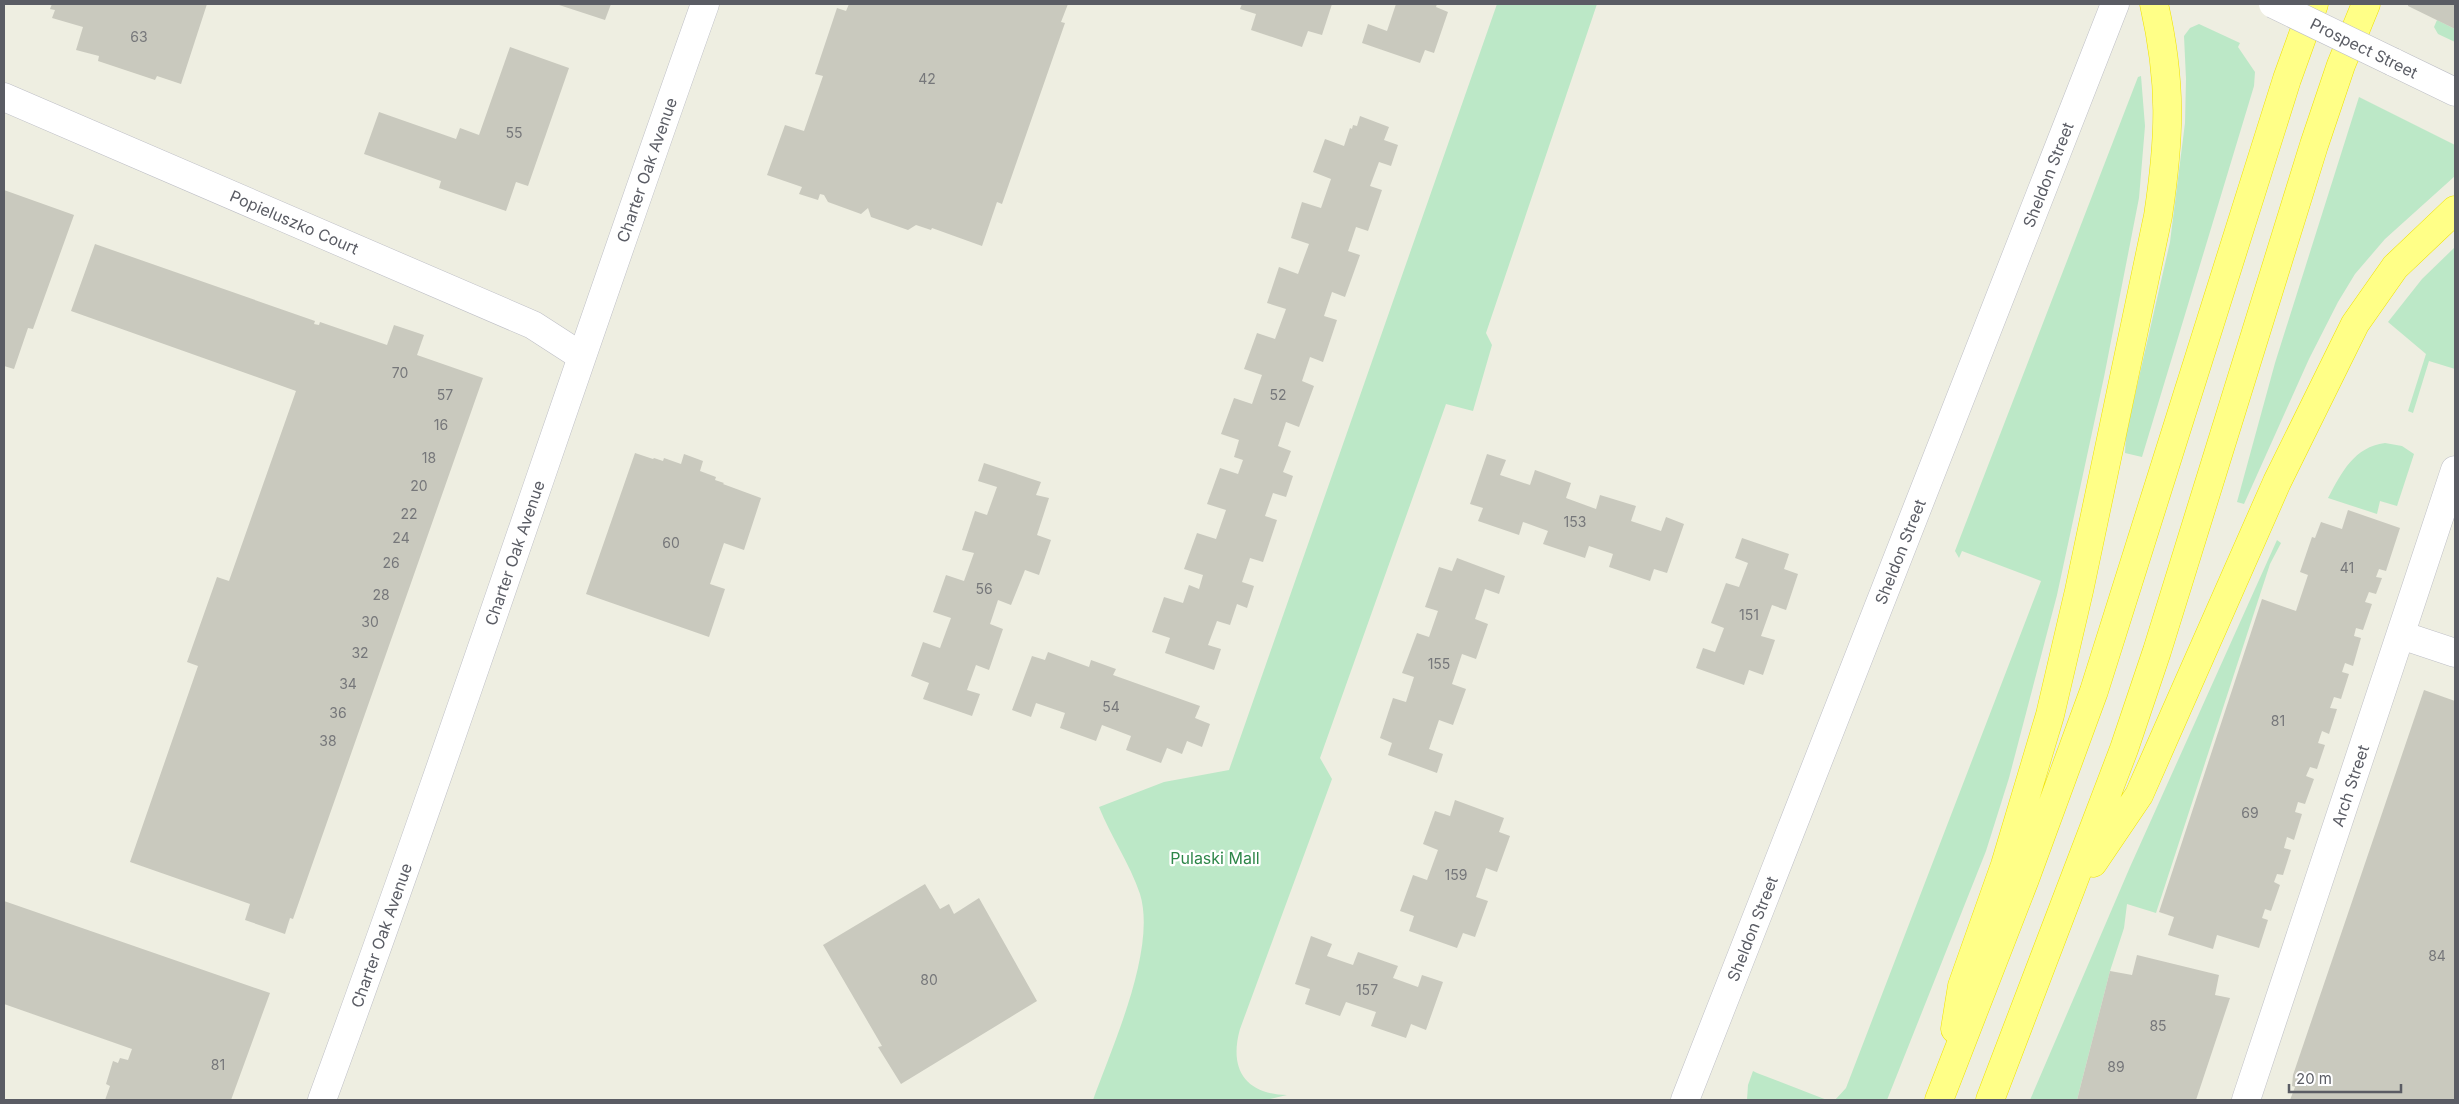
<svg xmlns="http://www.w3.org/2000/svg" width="2459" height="1104" font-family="Inter,sans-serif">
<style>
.green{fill:#bce8c7}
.building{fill:#c9c9be}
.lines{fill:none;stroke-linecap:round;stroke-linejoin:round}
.minor-casing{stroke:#bebfc6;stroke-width:29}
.tertiary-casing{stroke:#bebfc6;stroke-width:29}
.motorway-casing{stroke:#efe200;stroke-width:29}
.minor{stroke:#fff;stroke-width:28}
.tertiary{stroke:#fff;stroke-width:28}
.motorway{stroke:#ffff87;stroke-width:28}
.tertiary-bridge-casing{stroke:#bebfc6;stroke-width:29;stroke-linecap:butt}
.tertiary-bridge{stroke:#fff;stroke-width:28}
.labels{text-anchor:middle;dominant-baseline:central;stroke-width:4.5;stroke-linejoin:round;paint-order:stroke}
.number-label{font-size:14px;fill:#76777a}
.street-label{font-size:16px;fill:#5a5c64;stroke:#fff}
.park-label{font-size:16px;fill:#2e8649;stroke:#fff}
</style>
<rect width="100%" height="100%" fill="#eeeee1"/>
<path class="green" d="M 1497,4 L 1597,4 L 1486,333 L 1492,345 L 1473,411 L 1446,404 L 1320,758 L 1332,779 L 1240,1029 C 1229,1068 1244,1094 1287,1095 L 1266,1100 L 1093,1100 C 1112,1047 1157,949 1140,894 C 1130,864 1111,837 1099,807 L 1164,782 L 1229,770 Z
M 2437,20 L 2455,29 L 2455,42 L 2438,34 L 2434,27 Z
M 2199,24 L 2240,43 L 2238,47 L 2255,72 L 2254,86 L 2142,457 L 2125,453 L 2126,434 L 2170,242 L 2185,123 L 2186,79 L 2184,36 L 2190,28 Z
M 2141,76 L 2145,126 L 2139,198 L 2104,377 L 2057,595 L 2009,778 L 1986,851 L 1887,1100 L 1835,1100 L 1846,1088 L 2041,581 L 1962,551 L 1959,558 L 1955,551 L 2138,77 Z
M 2359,97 L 2455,145 L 2455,176 L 2385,239 L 2355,274 L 2338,302 L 2309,359 L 2244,504 L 2237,502 L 2275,363 Z
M 2455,247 L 2455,369 L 2429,361 L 2413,413 L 2408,411 L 2426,354 L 2388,322 L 2422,279 Z
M 2385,443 L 2402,446 L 2414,454 L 2397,506 L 2380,501 L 2377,514 L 2328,498 C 2342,472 2354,447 2385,443 Z
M 2277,540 L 2281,543 L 2270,564 L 2156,913 L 2127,904 L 2124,928 L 2110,971 L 2077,1100 L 2030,1100 L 2130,867 Z
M 1753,1071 L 1757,1073 L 1827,1100 L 1747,1100 L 1748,1085 Z"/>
<path class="building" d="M 52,4 L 207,4 L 181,84 L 157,76 L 155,80 L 98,61 L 99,56 L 76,50 L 83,27 L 52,18 L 55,10 L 50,9 Z
M 556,4 L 611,4 L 605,20 Z
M 849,4 L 1068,4 L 1061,22 L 1065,23 L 1002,204 L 997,202 L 982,246 L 932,228 L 931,230 L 916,225 L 908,230 L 871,217 L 868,208 L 861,214 L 828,202 L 824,195 L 820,194 L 818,200 L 799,194 L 802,187 L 767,175 L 785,125 L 804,131 L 823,76 L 815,74 L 837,8 L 846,11 Z
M 1242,4 L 1332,4 L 1322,35 L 1308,31 L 1302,47 L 1251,30 L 1256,14 L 1240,9 Z
M 1396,4 L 1437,4 L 1436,7 L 1448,12 L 1434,53 L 1425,50 L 1420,63 L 1362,43 L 1368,24 L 1387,31 Z
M 2408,4 L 2455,4 L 2455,29 L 2408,6 Z
M 510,47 L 569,68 L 528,186 L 516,182 L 506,211 L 439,188 L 441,181 L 364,154 L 379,112 L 456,139 L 460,128 L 479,135 Z
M 1360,116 L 1389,127 L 1384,140 L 1398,145 L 1391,166 L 1379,162 L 1370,186 L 1382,190 L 1368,231 L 1356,227 L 1348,251 L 1360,255 L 1345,297 L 1332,292 L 1324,316 L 1337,320 L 1323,362 L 1310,357 L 1302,381 L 1314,386 L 1299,427 L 1286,422 L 1278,446 L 1291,451 L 1283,472 L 1293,476 L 1286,497 L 1273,493 L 1265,516 L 1277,520 L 1263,562 L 1250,558 L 1242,582 L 1254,586 L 1247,608 L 1237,604 L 1230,625 L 1217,621 L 1208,645 L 1221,649 L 1214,670 L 1165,653 L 1170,638 L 1152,632 L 1164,597 L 1183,603 L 1189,585 L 1199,589 L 1203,575 L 1184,569 L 1197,533 L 1216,539 L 1226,510 L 1207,504 L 1220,468 L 1238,474 L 1243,460 L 1234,457 L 1239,440 L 1221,434 L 1234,398 L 1252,404 L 1262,375 L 1244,369 L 1257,333 L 1275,339 L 1286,309 L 1267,303 L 1279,267 L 1298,274 L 1309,244 L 1291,238 L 1302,202 L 1321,208 L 1331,179 L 1313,172 L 1325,139 L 1344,146 L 1350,128 L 1352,129 L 1353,125 L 1357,126 Z
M 4,190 L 74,215 L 33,329 L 28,328 L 14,369 L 4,366 Z
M 95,244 L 315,321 L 314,324 L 319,325 L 320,322 L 387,345 L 394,325 L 424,335 L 417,355 L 483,378 L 293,919 L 290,918 L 285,934 L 245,920 L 250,904 L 130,862 L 198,666 L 187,662 L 217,577 L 229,581 L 296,391 L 71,311 Z
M 635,453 L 653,459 L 654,458 L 663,461 L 664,458 L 681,464 L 684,454 L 703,461 L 700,471 L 716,477 L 715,480 L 724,483 L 723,484 L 761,498 L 744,550 L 724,543 L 710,584 L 725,589 L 709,637 L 586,594 Z
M 1487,454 L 1506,460 L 1500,475 L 1530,485 L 1535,470 L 1571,483 L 1566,498 L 1596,509 L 1600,495 L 1636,506 L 1631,521 L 1661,531 L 1666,517 L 1684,524 L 1667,573 L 1654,569 L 1650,581 L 1609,567 L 1613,554 L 1589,546 L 1585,558 L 1543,544 L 1548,531 L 1523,522 L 1519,535 L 1478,521 L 1483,508 L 1470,504 Z
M 984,463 L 1041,482 L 1036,495 L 1049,498 L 1037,535 L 1051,540 L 1039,575 L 1025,570 L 1011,605 L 998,600 L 990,624 L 1003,629 L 989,670 L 976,665 L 967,690 L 980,694 L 972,716 L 923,699 L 929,683 L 911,676 L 923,642 L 940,648 L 951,618 L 933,612 L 946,575 L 964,581 L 974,553 L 962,550 L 975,511 L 987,515 L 997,487 L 978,481 Z
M 2348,510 L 2400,528 L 2386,571 L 2379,569 L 2376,577 L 2382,578 L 2376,594 L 2369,592 L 2365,602 L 2372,604 L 2363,630 L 2356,628 L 2354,636 L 2361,638 L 2353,666 L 2345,663 L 2342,672 L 2349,674 L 2341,699 L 2334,697 L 2330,708 L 2337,709 L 2329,734 L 2322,731 L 2318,743 L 2325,745 L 2317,769 L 2310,767 L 2306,776 L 2314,779 L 2305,804 L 2298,802 L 2295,812 L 2302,814 L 2294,840 L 2287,837 L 2284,848 L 2291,850 L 2283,875 L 2277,874 L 2274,882 L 2280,885 L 2271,911 L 2265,909 L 2262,918 L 2268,920 L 2259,948 L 2217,935 L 2213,949 L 2168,935 L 2174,917 L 2159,912 L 2262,599 L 2296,611 L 2308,575 L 2300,572 L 2312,537 L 2315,538 L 2321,522 L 2342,529 Z
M 1742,538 L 1789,554 L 1784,569 L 1798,574 L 1786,610 L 1772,605 L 1761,636 L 1775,640 L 1763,675 L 1749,670 L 1744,685 L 1696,668 L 1703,648 L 1715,652 L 1724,628 L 1711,623 L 1726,583 L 1739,587 L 1748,563 L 1735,558 Z
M 1457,558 L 1505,576 L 1499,594 L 1485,589 L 1475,619 L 1488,624 L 1476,659 L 1462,654 L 1452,684 L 1466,689 L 1453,725 L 1439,720 L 1429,749 L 1443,754 L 1437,773 L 1388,755 L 1392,743 L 1380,738 L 1393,698 L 1406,702 L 1414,677 L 1402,673 L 1417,633 L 1429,637 L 1438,611 L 1425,607 L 1439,567 L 1452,571 Z
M 1048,652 L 1089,667 L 1091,660 L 1116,669 L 1113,675 L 1200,706 L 1195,718 L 1210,724 L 1202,747 L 1187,741 L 1182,754 L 1167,748 L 1161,763 L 1126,750 L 1131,736 L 1102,725 L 1096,741 L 1060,728 L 1065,713 L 1036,703 L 1031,717 L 1012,710 L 1032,656 L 1045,660 Z
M 2424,690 L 2455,701 L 2455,1100 L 2290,1100 L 2295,1087 L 2292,1086 L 2293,1075 Z
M 1455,800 L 1504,818 L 1499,832 L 1510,836 L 1497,872 L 1486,868 L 1476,897 L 1488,901 L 1475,937 L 1463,933 L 1457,948 L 1409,931 L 1414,916 L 1400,911 L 1413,875 L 1427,880 L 1438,850 L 1423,844 L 1435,811 L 1450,816 Z
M 925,884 L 940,909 L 949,904 L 954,914 L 979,898 L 1037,1001 L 901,1084 L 878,1047 L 882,1046 L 823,945 Z
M 4,901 L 270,993 L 231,1100 L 105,1100 L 110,1086 L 106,1084 L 113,1061 L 118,1063 L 120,1058 L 128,1060 L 132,1049 L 4,1004 Z
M 1311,936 L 1332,944 L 1327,956 L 1353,965 L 1358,952 L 1398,966 L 1393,978 L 1418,987 L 1422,975 L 1443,982 L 1426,1030 L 1411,1024 L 1406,1038 L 1371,1026 L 1376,1012 L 1346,1002 L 1340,1016 L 1305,1004 L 1310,989 L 1295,984 Z
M 2137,955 L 2219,975 L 2215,995 L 2230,998 L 2196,1100 L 2077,1100 L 2110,971 L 2132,975 Z"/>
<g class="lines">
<defs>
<g id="minor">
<path id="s1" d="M 4,97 L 533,325 L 581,356"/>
<path d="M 2401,635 L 2455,653"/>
</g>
<g id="tertiary">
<path d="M 2393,62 L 2455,92"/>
<path id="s2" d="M 322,1100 C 455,737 575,369 705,4"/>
<path id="s3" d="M 1685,1100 L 2115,4"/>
<path id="s4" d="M 2246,1100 L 2455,470"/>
</g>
<path id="motorway" d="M 2093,863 L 2139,795 L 2277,482 L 2355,324 L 2395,267 L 2455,210
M 1955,1029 L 1962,986 L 2005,865 L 2050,715 L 2079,591 L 2158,216 C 2170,137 2172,83 2154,4
M 1939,1100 L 2025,879 L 2094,691 L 2287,79 L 2314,4
M 1990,1100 L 2124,749 L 2157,651 L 2314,145 L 2341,65 L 2366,4"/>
</defs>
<use href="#minor" class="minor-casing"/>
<use href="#tertiary" class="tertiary-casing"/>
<use href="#motorway" class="motorway-casing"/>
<use href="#minor" class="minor"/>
<use href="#tertiary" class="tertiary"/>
<use href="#motorway" class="motorway"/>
<defs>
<path id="tertiary-bridge" d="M 2273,4 L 2393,62"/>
</defs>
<use href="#tertiary-bridge" class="tertiary-bridge-casing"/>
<use href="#tertiary-bridge" class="tertiary-bridge"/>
</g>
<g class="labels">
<g class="number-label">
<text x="139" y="36">63</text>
<text x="927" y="78">42</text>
<text x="514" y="132">55</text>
<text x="400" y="372">70</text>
<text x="445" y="394">57</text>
<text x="1278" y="394">52</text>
<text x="441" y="424">16</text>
<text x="429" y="457">18</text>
<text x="419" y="485">20</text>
<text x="409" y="513">22</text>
<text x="1575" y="521">153</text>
<text x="401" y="537">24</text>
<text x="671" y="542">60</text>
<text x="391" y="562">26</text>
<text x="2347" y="567">41</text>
<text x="984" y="588">56</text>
<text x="381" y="594">28</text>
<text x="1749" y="614">151</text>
<text x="370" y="621">30</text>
<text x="360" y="652">32</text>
<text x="1439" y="663">155</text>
<text x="348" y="683">34</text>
<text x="1111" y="706">54</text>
<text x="338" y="712">36</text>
<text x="2278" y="720">81</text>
<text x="328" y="740">38</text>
<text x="2250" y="812">69</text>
<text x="1456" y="874">159</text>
<text x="2437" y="955">84</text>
<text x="929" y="979">80</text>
<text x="1367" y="989">157</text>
<text x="2158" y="1025">85</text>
<text x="218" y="1064">81</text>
<text x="2116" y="1066">89</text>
</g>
<g class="street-label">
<text transform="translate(2364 48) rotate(26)">Prospect Street</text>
<text stroke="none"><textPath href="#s2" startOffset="985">Charter Oak Avenue</textPath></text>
<text stroke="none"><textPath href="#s3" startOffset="994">Sheldon Street</textPath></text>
<text stroke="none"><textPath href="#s1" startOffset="316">Popieluszko Court</textPath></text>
<text stroke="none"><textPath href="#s2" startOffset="580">Charter Oak Avenue</textPath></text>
<text stroke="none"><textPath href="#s3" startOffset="589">Sheldon Street</textPath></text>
<text stroke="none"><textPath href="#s4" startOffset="331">Arch Street</textPath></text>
<text stroke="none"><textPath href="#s3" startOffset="184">Sheldon Street</textPath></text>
<text stroke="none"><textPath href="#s2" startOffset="175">Charter Oak Avenue</textPath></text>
</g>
<g class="park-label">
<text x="1215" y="858">Pulaski Mall</text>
</g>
</g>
<rect width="2459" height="1104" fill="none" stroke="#5a5c64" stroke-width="10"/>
<path d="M2289 1084v8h112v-8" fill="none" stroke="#5a5c64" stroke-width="2.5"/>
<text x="2296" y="1084" font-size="15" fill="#5a5c64" stroke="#ffffff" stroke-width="4" paint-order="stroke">20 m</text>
</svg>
